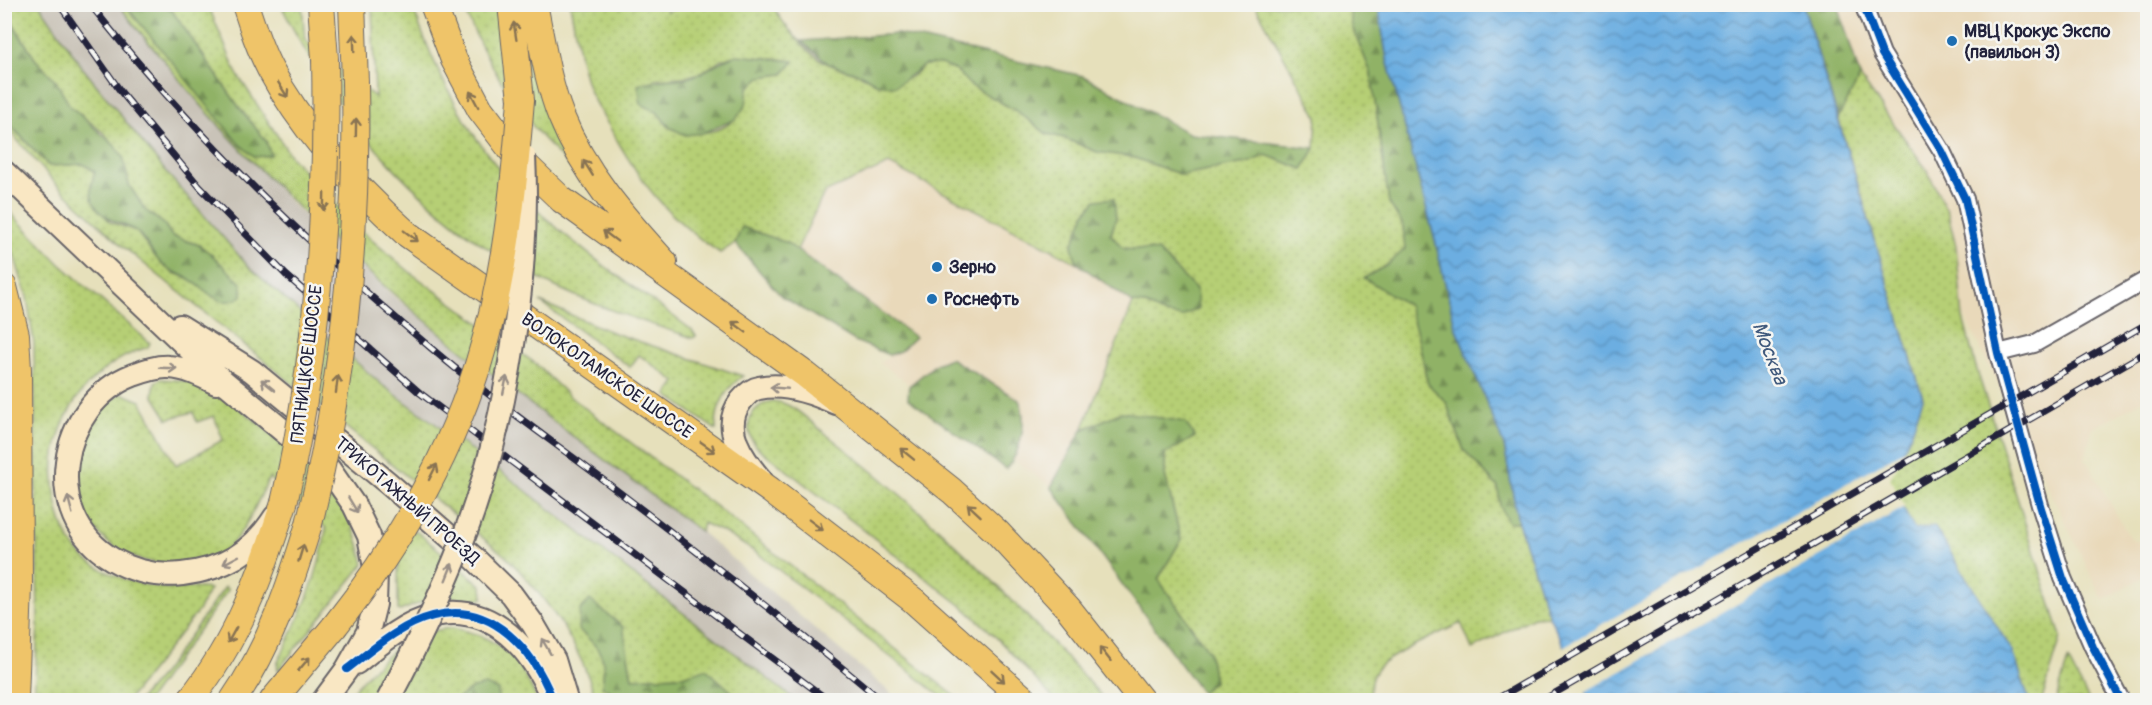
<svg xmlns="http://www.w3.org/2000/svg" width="2152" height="705" font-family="Pangolin,sans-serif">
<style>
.built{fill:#e9d9ba}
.industrial{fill:#c9c3b8}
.grass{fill:url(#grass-dots);stroke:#6c7858;stroke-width:1.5;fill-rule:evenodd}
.forest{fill:url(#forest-firs);stroke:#596a50;stroke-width:1.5}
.water{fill:url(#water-waves);stroke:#47688e;stroke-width:1.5}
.pier{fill:#e6e0bb}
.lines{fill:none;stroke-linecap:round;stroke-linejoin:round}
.street-casing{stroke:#676468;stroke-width:20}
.secondary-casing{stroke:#676468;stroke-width:26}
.primary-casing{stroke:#676468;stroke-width:28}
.street{stroke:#fff;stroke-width:16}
.secondary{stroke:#f9e7c3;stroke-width:22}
.primary{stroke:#efc469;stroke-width:26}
.rail-casing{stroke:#22223b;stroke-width:7}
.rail{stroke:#f6f6f2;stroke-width:4.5;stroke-dasharray:14;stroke-linecap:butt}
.secondary-bridge-casing{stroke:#676468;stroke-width:26;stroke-linecap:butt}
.primary-bridge-casing{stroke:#676468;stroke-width:28;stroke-linecap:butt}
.secondary-bridge{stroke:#f9e7c3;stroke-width:22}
.primary-bridge{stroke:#efc469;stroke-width:26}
.cycleway-casing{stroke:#f6f6f2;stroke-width:11}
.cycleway{stroke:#0057b8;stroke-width:8}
.oneway{stroke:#887352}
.oneway2{stroke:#988e86}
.poi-dot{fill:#1f6fb2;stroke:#f6f6f2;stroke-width:2}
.labels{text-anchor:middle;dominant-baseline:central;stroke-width:5;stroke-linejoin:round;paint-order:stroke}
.poi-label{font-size:18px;font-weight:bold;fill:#22223b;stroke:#f6f6f2;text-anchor:start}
.street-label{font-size:18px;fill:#22223b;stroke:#f6f6f2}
.water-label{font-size:20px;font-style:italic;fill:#405a7d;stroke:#f6f6f2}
</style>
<defs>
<pattern id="grass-dots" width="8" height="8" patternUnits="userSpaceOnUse" patternTransform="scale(1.5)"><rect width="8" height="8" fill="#b6cf74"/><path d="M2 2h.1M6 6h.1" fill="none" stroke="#9cb165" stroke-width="1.8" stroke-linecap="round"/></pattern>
<pattern id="forest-firs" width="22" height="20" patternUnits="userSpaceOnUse" patternTransform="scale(1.5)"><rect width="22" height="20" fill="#90b266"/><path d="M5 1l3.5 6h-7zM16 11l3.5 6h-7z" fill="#759055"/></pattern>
<pattern id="water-waves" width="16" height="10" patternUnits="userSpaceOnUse" patternTransform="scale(1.5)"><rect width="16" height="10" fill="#6caee1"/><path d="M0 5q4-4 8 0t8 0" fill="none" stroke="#588db8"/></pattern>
</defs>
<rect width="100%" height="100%" fill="#f6f6f2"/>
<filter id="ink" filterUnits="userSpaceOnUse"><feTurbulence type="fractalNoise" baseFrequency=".0167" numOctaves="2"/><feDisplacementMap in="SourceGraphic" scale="12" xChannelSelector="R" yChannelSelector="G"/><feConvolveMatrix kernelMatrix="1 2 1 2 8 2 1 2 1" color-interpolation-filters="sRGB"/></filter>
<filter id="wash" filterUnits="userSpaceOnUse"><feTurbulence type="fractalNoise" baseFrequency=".008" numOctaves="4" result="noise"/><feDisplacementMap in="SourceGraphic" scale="24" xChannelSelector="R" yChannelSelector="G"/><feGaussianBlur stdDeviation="1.35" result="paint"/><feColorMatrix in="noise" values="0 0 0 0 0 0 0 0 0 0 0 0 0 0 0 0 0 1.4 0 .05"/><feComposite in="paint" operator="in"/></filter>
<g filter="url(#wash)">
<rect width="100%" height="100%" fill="#e6e0bb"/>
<path class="built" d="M 1823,5 L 2147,5 L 2147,398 L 2092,429 L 2085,459 L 2130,538 L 2147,545 L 2147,575 L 2103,600 L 1847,75 Z
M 889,164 L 1077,263 L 1133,303 L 1082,430 L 1051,487 L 880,363 L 908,343 L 796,252 L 824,193 Z"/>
<path class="industrial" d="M 40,5 L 119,5 L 216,123 L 294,206 L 392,295 L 548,418 L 701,532 L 899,700 L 795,700 L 512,480 L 381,384 L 249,267 L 167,173 L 82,67 Z"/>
<path class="grass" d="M 5,5 L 40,5 L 82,67 L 167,173 L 249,267 L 381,384 L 512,480 L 795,700 L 741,700 L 706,669 L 682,676 L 632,678 L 623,627 L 579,630 C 601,648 607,658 602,686 L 624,700 L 596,700 C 580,643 546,596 504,555 L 121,245 L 55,183 L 5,126 L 4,119 L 49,166 L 83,164 L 95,172 L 91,186 L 92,199 L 110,222 L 136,231 L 161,264 L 173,273 L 186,277 L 198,284 L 208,294 L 241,284 L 211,254 L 199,245 L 172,236 L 164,224 L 145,210 L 129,185 L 123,157 L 105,134 L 70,106 L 55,80 L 35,59 L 5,10 Z
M 119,5 L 125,5 L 134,17 L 270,155 L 266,141 L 239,107 L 168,5 L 208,5 L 237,74 L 292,158 L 361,231 L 411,273 L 536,364 L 569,396 L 719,509 L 960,700 L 946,700 L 757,553 L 725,533 L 703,523 L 701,532 C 516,394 327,259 179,79 C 159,54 137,30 119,5 Z
M 281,5 L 302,5 L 305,40 L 375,97 L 372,5 L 412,5 C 435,72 468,137 517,190 C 568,244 633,286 692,330 L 696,336 L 693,338 C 647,323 600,308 556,287 C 436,231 337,122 281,5 Z
M 462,5 L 522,5 L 579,175 C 523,124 492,73 462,5 Z
M 570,5 L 665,5 L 667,12 L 679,5 L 773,5 C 781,23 811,58 831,65 C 849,71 863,74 879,85 L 911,77 L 924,65 L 941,64 L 957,71 L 970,85 L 1018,112 L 1047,134 L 1064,138 L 1097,152 L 1132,157 L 1182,175 L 1250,162 L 1266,155 L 1303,169 L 1315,148 L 1317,116 L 1255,5 L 1349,5 L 1352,26 L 1371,73 L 1389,202 L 1403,225 L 1405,250 L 1386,266 L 1365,278 L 1408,305 L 1417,333 L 1428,384 L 1446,402 L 1464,450 L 1498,487 L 1500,505 L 1508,521 L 1518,522 L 1549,616 L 1534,617 L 1472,649 L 1461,623 C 1443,632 1388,655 1377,669 C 1370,677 1369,691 1372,700 L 1206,700 L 1201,692 L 1214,682 L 1209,652 L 1158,579 L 1181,540 L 1165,475 L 1165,453 L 1194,437 L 1122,412 L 1082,430 L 1133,303 L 1144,304 L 1149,307 L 1196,290 L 1158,251 L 1123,248 L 1111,235 L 1116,218 L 1072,245 L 1077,263 L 889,164 L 824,193 L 796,252 L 787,243 L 742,227 L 735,243 L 720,253 C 667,218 639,181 609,126 C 603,115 594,103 589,90 C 579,64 576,32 570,5 ZM 773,58 L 793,61 L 783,74 L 761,76 L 748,88 C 745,113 729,132 702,132 C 691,133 679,129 669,127 L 657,112 L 654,79 C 683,77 698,79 721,59 Z
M 1860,77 L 1927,170 L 1948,213 L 1956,246 L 1963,318 L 1975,364 L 2061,637 L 2042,700 L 2029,700 L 2013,652 L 1915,531 L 1886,477 L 1891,473 L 1912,432 L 1923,398 L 1838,118 Z
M 5,207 L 60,264 L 150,343 L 148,347 C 80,368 41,435 57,505 C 61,526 69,546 87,560 C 110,576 136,585 164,588 C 179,590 195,586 210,589 L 198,611 L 128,700 L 34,700 L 38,625 L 34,344 L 27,297 L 13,252 L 5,234 Z
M 540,302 L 614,333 L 743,376 C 725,388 715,409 716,430 L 667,395 L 676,382 L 639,355 L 630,367 Z
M 161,379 C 175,380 188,380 202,385 C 228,395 322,472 337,496 C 351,518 359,539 364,564 L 278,670 L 277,664 C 298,621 320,576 326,528 L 269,478 C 258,501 240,545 216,557 C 203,565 182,566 167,564 C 69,557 46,448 121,393 L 141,401 L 176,465 L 223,440 L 214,416 L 197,422 L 193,412 L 168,419 L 153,395 L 155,382 Z
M 773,401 C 793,402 811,423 826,434 C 930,514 1018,603 1105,700 L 1055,700 L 994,635 L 963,607 L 758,448 C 741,431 748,405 773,401 Z
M 416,531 L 482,586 L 483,598 C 472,603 457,597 445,597 C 430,598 414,605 400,611 L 398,610 L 398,542 L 406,532 Z
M 225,587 L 228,590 L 148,700 L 139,700 L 163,673 Z
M 453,628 C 501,638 519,657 537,700 L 498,700 L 497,690 L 473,688 L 455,700 L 345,700 C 373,666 407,630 453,628 Z
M 2068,660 L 2089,700 L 2056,700 Z"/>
<path class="forest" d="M 125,5 L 168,5 L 239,107 L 266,141 L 271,155 L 255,157 L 239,144 Z
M 1349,5 L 1378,5 L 1387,59 L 1437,248 L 1455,326 L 1504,445 L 1518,522 L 1508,522 L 1500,506 L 1498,487 L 1464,450 L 1446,402 L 1428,384 L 1417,333 L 1408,305 L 1364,278 L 1386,266 L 1405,249 L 1403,225 L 1389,203 L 1371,73 L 1352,26 Z
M 1803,5 L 1838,5 L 1860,77 L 1838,118 Z
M 4,10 L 35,59 L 55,80 L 70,106 L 114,145 L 123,157 L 129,185 L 145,210 L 164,224 L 172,236 L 199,245 L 211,254 L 242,284 L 242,296 C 218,312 207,288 187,278 C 177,272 168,271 160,262 C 151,253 147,241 138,233 C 124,220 101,225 92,198 C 89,189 93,180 95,171 L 83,164 L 49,166 L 5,119 Z
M 898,34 L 1083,76 L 1190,134 L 1315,148 L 1303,169 L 1266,155 L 1250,162 L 1182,175 L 1132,157 L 1097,152 L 1064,138 L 1047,134 L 1018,112 L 970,85 L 957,71 L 941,64 L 924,65 L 896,86 L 879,85 L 863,75 L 829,64 L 801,41 Z
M 737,55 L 794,61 L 783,74 L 761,77 L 748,88 L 746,105 L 736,119 L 703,133 L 685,135 L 669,127 L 657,112 L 641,104 L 638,85 C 656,78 672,81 690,77 C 709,73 716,60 737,55 Z
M 1114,198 L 1116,218 L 1111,235 L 1123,248 L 1158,251 L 1196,290 L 1198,308 L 1182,317 L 1165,314 L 1144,304 L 1133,303 L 1077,263 L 1072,246 L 1085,213 L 1096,200 Z
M 742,227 L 787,243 L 915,337 L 900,351 L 889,355 L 855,341 L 781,296 L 735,243 Z
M 950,358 L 1019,400 C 1028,419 1021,453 1006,469 L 908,399 L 909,386 L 936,364 Z
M 1122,412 L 1185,422 L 1195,437 L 1165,454 L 1165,475 L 1181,540 L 1158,579 L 1209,652 L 1214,682 L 1201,692 L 1051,487 L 1082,430 Z
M 590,600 L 623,627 L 632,678 L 682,676 L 706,669 L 741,700 L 624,700 L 602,686 C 607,658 601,648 579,630 L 580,610 Z
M 485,685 L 498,690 L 498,700 L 455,700 L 473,688 Z"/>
<path class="water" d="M 1378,5 L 1803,5 L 1923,398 L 1912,432 L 1891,473 L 1886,477 L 1915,530 L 1934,526 L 2013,652 L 2029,700 L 1590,700 L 1549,616 L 1518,522 L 1504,445 L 1455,326 L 1437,248 L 1387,59 Z"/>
<path class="pier" d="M 1908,448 L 1890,478 L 1905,507 L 1583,693 L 1561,648 Z"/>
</g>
<g filter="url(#ink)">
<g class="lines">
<defs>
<path id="street" d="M 1863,4 L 1882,54 L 1942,151 L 1965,199 L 1998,353 L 2040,505 L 2063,578 L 2093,647 L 2121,700
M 1998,353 L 2034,344 L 2148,279"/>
<path id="secondary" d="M 4,172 L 222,380 L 329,469 L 354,505 L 369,536 L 376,573 L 375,604 L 368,632 L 347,669 L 324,700
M 180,326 L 252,371 L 388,483 L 474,558 L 511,594 L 533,624 L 554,660 L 566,700
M 216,383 C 200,375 186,368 169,367 C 157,366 144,371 133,375 C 58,404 39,516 112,559 C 133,571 158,577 182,574 C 224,569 252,553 275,517
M 761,480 C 743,459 720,428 741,401 C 746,395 752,389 759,388 C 785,382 814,393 836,403
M 356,663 C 378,645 405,622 434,615 C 494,602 533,651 553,700"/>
<path id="primary" d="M 245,4 C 252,26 259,48 270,69 C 303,131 355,187 407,234 L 770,490 L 913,600 L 1025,700
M 321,4 L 325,59
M 352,4 L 355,82
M 433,4 L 454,60 L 480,109 L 516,156 L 562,200 L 806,375 L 952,491 L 997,532 L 1068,608 L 1141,700
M 511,4 L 521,100
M 534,4 C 542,42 547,81 561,116 C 584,173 623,217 664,262
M 4,287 L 16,335 L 18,370 L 19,585 L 15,700
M 190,700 C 238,640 261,576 284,503
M 233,700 C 270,647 290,586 309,524
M 273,700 L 334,627"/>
</defs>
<use href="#street" class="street-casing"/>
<use href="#secondary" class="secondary-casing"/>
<use href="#primary" class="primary-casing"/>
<use href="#street" class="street"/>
<use href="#secondary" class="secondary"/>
<use href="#primary" class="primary"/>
<defs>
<path id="rail" d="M 59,4 L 121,92 L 199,186 L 286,275 L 420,393 L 828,700
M 90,4 C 192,134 312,248 438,354 C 489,397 545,436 598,476 C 694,549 789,623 881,700
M 1495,700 L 2148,323
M 1543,700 L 2148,351"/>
</defs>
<use href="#rail" class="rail-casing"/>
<use href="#rail" class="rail"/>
<defs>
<path id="secondary-bridge" d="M 388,700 C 418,643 447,584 469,523 C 508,414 530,271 524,156"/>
<path id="primary-bridge" d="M 284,503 C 318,358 328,208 325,59
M 309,524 C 344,380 358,231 355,82
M 334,627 C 396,549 448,460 478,365 C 505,279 514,189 521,100"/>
</defs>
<use href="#secondary-bridge" class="secondary-bridge-casing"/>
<use href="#primary-bridge" class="primary-bridge-casing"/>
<use href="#secondary-bridge" class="secondary-bridge"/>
<use href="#primary-bridge" class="primary-bridge"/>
<defs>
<path id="cycleway" d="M 1863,4 L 1882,54 L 1942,151 L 1965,199 L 1998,353 L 2040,505 L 2063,578 L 2093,647 L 2121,700
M 347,669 C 373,649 401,624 433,616 C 493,600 534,652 553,700"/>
</defs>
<use href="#cycleway" class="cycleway-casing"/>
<use href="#cycleway" class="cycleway"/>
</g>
<defs><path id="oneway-shaft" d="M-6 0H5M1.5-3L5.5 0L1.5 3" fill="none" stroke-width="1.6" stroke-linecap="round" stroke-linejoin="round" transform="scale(1.5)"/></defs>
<g class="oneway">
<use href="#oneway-shaft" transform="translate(515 31) rotate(-99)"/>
<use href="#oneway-shaft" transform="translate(354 43) rotate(-92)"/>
<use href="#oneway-shaft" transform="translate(283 90) rotate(58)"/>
<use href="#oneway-shaft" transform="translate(474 99) rotate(-118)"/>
<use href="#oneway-shaft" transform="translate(356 127) rotate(-89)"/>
<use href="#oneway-shaft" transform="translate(588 168) rotate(-122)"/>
<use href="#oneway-shaft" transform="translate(324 202) rotate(91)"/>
<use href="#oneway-shaft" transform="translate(411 236) rotate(37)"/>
<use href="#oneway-shaft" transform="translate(610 236) rotate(-143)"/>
<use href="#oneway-shaft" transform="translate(739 327) rotate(-143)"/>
<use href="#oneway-shaft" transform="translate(337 384) rotate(-83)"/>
<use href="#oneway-shaft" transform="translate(708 447) rotate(35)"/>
<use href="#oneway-shaft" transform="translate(907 454) rotate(-141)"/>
<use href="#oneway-shaft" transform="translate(433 472) rotate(-63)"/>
<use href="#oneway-shaft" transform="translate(974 510) rotate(-137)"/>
<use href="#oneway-shaft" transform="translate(816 525) rotate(37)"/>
<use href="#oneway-shaft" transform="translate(301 553) rotate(-73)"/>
<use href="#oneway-shaft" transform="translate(232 635) rotate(119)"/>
<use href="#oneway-shaft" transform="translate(1105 654) rotate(-128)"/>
<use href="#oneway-shaft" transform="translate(304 664) rotate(-50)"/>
<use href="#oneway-shaft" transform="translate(998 676) rotate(43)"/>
</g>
<g class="oneway2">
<use href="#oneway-shaft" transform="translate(168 368) rotate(2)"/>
<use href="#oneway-shaft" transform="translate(268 385) rotate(-141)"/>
<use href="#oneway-shaft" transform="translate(505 385) rotate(-78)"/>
<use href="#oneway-shaft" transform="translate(779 388) rotate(-175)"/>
<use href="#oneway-shaft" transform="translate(70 505) rotate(-105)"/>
<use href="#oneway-shaft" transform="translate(353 505) rotate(59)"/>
<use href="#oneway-shaft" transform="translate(231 560) rotate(152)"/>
<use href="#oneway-shaft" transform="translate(449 572) rotate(-68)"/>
<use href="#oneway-shaft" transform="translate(546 646) rotate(-120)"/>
</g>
</g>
<g class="poi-dot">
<circle cx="1952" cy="41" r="6"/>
<circle cx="937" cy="267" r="6"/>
<circle cx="932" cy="299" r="6"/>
</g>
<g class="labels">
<g class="poi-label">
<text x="1964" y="31">МВЦ Крокус Экспо<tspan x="1964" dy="21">(павильон 3)</tspan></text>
<text x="949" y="267">Зерно</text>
<text x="944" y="299">Роснефть</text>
</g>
<g class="street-label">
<text transform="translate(307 364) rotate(-83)">ПЯТНИЦКОЕ ШОССЕ</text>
<text transform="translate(607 376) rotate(35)">ВОЛОКОЛАМСКОЕ ШОССЕ</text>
<text transform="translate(407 501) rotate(41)">ТРИКОТАЖНЫЙ ПРОЕЗД</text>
</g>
<g class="water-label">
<text transform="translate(1770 353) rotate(69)">Москва</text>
</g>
</g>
<rect width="2152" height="705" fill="none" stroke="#f6f6f2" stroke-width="24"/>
</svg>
